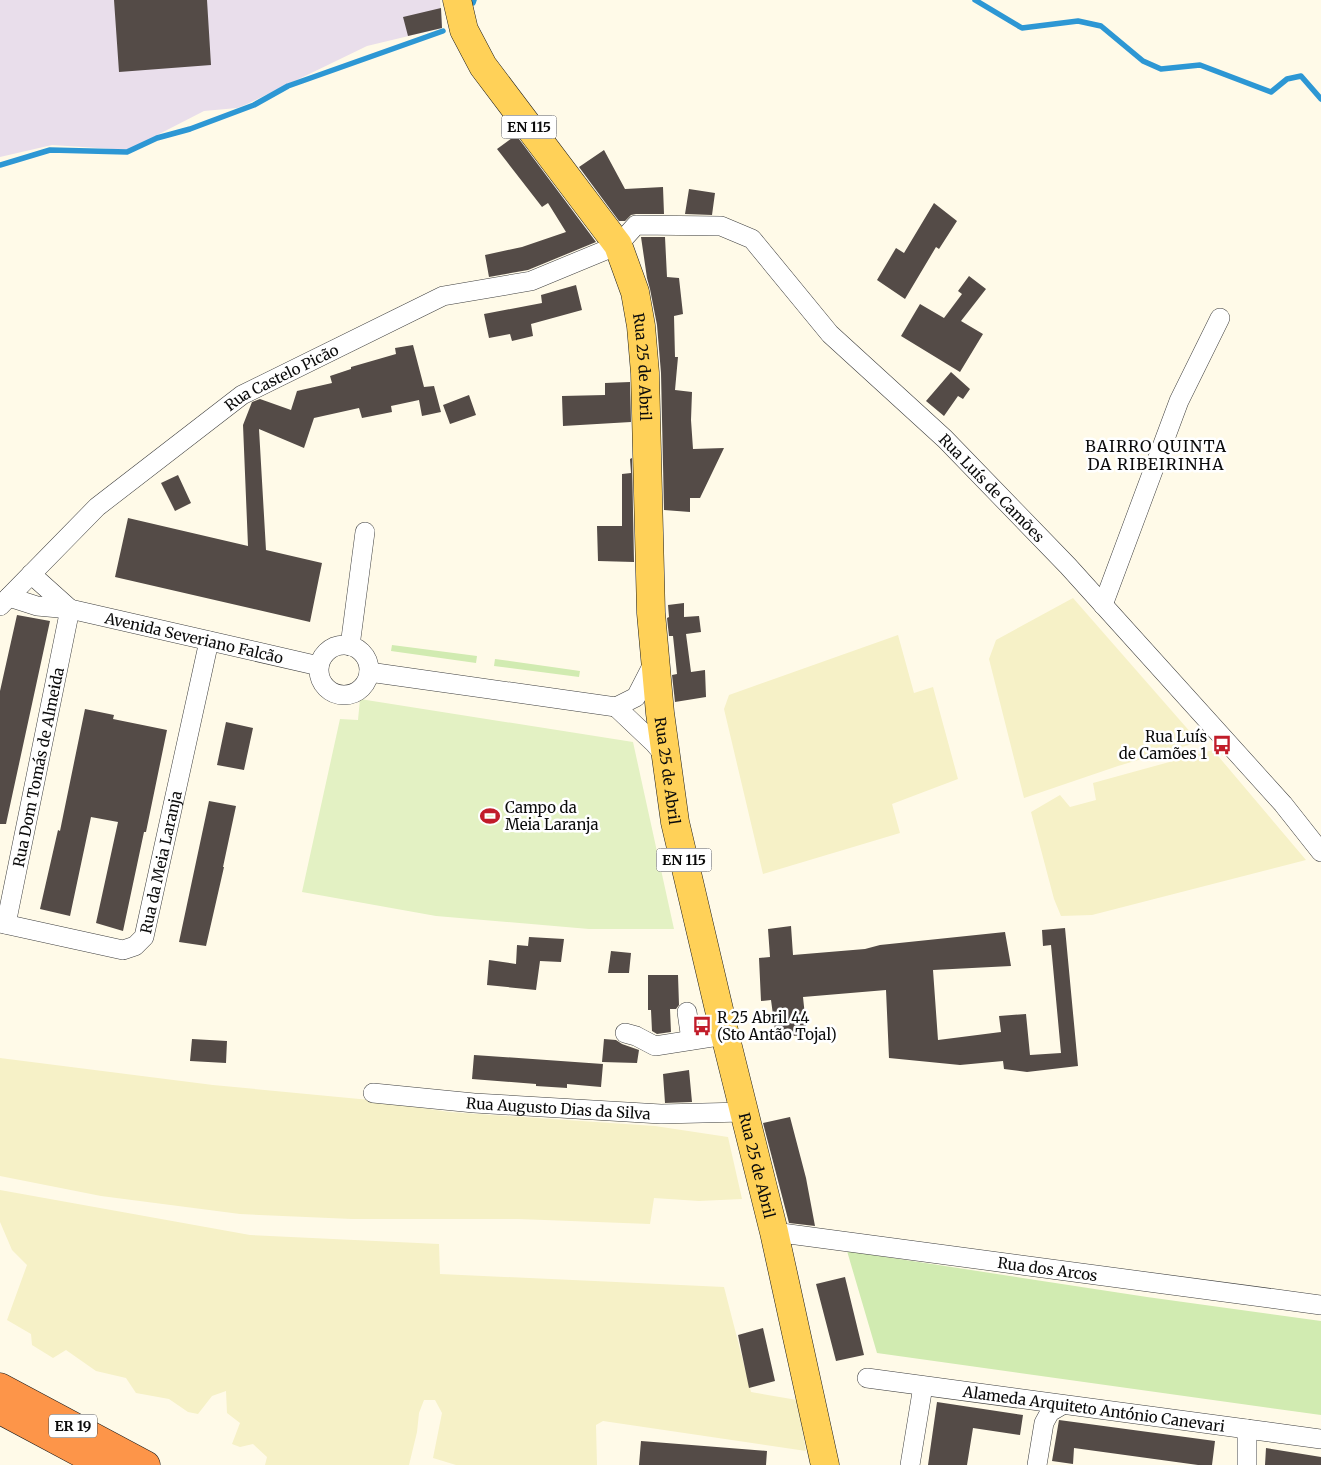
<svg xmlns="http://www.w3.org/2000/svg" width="1321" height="1465" font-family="Merriweather,serif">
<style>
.industrial{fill:#e9deeb}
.farmland{fill:#f6f1c7}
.green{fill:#d1ebb1}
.pitch{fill:#e3f1c3}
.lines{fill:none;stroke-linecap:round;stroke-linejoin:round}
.stream{stroke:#2d97d4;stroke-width:5.5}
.building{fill:#544b47}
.street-casing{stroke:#3e3e3e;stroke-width:20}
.primary-casing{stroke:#1c1c1c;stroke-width:29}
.highway-casing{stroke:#1c1c1c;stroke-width:29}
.street{stroke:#fff;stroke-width:19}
.primary{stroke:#ffd158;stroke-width:28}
.highway{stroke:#fd9549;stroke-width:28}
.labels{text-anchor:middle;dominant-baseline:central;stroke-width:5;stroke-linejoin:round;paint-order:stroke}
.shield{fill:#fff;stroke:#545454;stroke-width:1}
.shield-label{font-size:14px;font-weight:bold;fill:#0b0b0b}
.street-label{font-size:15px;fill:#0b0b0b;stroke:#fff}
.poi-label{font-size:15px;fill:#0b0b0b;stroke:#fff;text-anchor:start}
.neighbourhood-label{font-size:16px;letter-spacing:1px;fill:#0b0b0b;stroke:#fff}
</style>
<rect width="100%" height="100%" fill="#fffae8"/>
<path class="industrial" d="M 0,0 L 440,0 L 442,28 L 367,46 L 245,105 L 237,108 L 204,111 L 128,150 L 52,145 L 0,157 Z"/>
<path class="farmland" d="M 1073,598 L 1199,742 L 1118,766 L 1024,798 L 989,659 L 996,640 Z
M 898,635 L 914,693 L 933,687 L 958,779 L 892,804 L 900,833 L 763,874 L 724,709 L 729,695 Z
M 1213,750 L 1306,860 L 1092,915 L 1061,916 L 1054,899 L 1031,812 L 1060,795 L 1070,807 L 1096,800 L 1093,783 Z
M 0,1058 L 213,1085 L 370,1100 L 449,1112 L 655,1126 L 728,1137 L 742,1199 L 699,1201 L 654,1198 L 650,1224 L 518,1219 L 352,1219 L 240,1214 L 101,1196 L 0,1176 Z
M 0,1190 L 250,1235 L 439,1244 L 440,1274 L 724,1287 L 751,1392 L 797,1400 L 806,1451 L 603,1421 L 596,1425 L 597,1465 L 456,1465 L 433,1458 L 442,1413 L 435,1400 L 424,1400 L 419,1413 L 417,1432 L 409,1465 L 265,1465 L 267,1457 L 253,1444 L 240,1447 L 232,1444 L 240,1423 L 227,1413 L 226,1391 L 212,1396 L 198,1414 L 188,1412 L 169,1399 L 136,1393 L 126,1378 L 96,1371 L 66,1350 L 53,1358 L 32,1345 L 31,1334 L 7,1320 L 27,1265 L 12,1250 L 0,1222 Z"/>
<path class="green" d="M 392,645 L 477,656 L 476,663 L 391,651 Z
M 495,659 L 580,671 L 579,677 L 494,666 Z
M 847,1251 L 1147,1297 L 1321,1321 L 1321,1415 L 877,1353 Z"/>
<path class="pitch" d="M 360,699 L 633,742 L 674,929 L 589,929 L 436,916 L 302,892 L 340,719 L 358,720 Z"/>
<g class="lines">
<path class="stream" d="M 975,0 L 1022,28 L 1078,21 L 1101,26 L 1143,61 L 1161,69 L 1200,65 L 1271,92 L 1287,79 L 1301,76 L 1321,99
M 473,3 L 474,0
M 0,165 L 50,150 L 127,152 L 157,138 L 190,129 L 254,105 L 288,86 L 443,31"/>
</g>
<path class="building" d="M 114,0 L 207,0 L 211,65 L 119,72 Z
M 441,8 L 442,28 L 408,36 L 403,17 Z
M 516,135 L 596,242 L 528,270 L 489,277 L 485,255 L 522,247 L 566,232 L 548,203 L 542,207 L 497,149 Z
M 604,150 L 625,189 L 663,187 L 664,214 L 636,214 L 631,215 L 625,221 L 619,221 L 579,167 Z
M 689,189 L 715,193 L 712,215 L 685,214 Z
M 934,203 L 957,221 L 939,249 L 936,247 L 905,299 L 877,280 L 896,248 L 904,253 Z
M 641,237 L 665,237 L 667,277 L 679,278 L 683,314 L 674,316 L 675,357 L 678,357 L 675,390 L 692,392 L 691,420 L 693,449 L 724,448 L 700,498 L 690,498 L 690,512 L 664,510 L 661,373 L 657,325 L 650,289 L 647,278 Z
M 969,276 L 986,289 L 961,321 L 983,334 L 960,372 L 901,336 L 920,304 L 944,318 L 962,294 L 958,291 Z
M 576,285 L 582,310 L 531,324 L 533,336 L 512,341 L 510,334 L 489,338 L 484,314 L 542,303 L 541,295 Z
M 413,345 L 424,387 L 434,386 L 441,412 L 422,416 L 419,400 L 391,406 L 392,412 L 362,418 L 359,408 L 314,418 L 304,448 L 259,429 L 266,550 L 322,563 L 310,622 L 115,577 L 128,518 L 248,546 L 243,425 L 252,402 L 260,399 L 291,410 L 297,391 L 332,383 L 330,376 L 351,369 L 351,367 L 396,354 L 395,348 Z
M 951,372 L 970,389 L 963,399 L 958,396 L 944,416 L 926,401 Z
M 630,382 L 631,422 L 563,426 L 562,396 L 605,395 L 605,383 Z
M 469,395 L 476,415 L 450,424 L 443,405 Z
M 632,458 L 634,562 L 598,561 L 597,526 L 622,526 L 622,474 L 631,473 L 630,459 Z
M 178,475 L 191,503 L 175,511 L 161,483 Z
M 684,603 L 684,617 L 699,616 L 701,632 L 686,634 L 691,672 L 705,670 L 706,697 L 675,702 L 672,675 L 677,674 L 673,636 L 669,636 L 667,618 L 669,617 L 668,605 Z
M 17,615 L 50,621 L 6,824 L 0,824 L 0,691 Z
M 85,709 L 114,715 L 113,719 L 167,730 L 146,832 L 144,832 L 123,931 L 96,923 L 118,822 L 91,817 L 70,916 L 40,909 L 58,830 L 60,831 Z
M 226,722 L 253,728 L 244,770 L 217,765 Z
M 209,801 L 236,806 L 223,867 L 224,867 L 206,946 L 179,942 Z
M 791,926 L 793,955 L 865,949 L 880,945 L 1005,932 L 1011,966 L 933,970 L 938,1040 L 1001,1032 L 999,1016 L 1026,1014 L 1030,1055 L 1061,1053 L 1051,945 L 1043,946 L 1042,930 L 1065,928 L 1078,1066 L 1027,1072 L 1004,1069 L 1003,1061 L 960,1065 L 889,1058 L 886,990 L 803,997 L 807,1035 L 776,1037 L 771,1000 L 761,1001 L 759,958 L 770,957 L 768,929 Z
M 529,937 L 564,939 L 561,962 L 540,961 L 536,990 L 487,985 L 489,960 L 516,964 L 517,945 L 528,946 Z
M 611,951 L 631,953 L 629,973 L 608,973 Z
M 648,975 L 678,975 L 679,1005 L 676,1009 L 670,1009 L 671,1032 L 657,1034 L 652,1031 L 651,1010 L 648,1010 Z
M 192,1039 L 227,1041 L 226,1063 L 190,1061 Z
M 604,1039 L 616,1040 L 622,1044 L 639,1050 L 637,1063 L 602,1062 Z
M 474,1055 L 603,1064 L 601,1087 L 567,1084 L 567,1088 L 536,1086 L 536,1084 L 472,1079 Z
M 689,1070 L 692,1102 L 665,1103 L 663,1074 Z
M 790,1117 L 806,1178 L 815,1226 L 789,1223 L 763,1123 Z
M 845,1277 L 864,1355 L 836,1361 L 816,1284 Z
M 763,1328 L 775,1381 L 749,1388 L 738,1335 Z
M 937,1402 L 1023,1415 L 1020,1435 L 973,1428 L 967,1465 L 928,1465 Z
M 1059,1420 L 1215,1441 L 1212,1465 L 1198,1465 L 1074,1448 L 1073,1464 L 1052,1461 Z
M 641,1441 L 767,1451 L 766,1465 L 639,1465 Z
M 1266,1448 L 1321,1457 L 1321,1465 L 1265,1465 Z"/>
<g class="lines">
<defs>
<g id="street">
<path d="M 31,574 L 70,609"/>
<path id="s1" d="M 9,597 L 37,606 L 70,609 L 319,666"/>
<path d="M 1103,605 L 1179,401 L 1220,318"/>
<path id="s2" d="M 0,606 L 97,507 L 242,395 L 443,296 L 531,281 L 618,245 L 636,225 L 721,226 L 752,239 L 830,334 L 945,439 L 1068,566 L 1283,804 L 1321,852"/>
<circle cx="344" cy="670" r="25"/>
<path d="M 350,646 L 365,532"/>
<path d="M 369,672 L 616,707 L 636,697 L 655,660"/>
<path d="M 616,707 L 654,743 L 666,757"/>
<path id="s3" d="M 0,923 L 123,950 L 135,946 L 144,937 L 209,641"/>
<path id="s4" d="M 6,924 L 70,609"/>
<path d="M 687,1012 L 691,1040"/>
<path d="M 625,1033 L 636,1036 L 655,1046 L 725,1035"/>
<path id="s5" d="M 373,1093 L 474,1103 L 661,1114 L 744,1112"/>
<path id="s6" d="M 774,1232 L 1321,1305"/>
<path id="s7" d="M 867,1378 L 1321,1439"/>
<path d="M 910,1465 L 923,1386"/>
<path d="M 1037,1465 L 1044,1423 L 1050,1412 L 1062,1405"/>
<path d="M 1247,1465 L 1247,1429"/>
</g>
<g id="primary">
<path id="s8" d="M 457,0 L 464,30 L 483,66 L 618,245 L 635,292 L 641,326 L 645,373 L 651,613 L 660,713 L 675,822 L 725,1035 L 774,1232 L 825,1465"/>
</g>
<path id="highway" d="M 0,1387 L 146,1465
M 0,1410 L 103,1465"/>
</defs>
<use href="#street" class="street-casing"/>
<use href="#primary" class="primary-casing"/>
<use href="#highway" class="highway-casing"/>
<use href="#street" class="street"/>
<use href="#primary" class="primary"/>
<use href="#highway" class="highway"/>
</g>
<defs>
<symbol id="bus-bare" viewBox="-9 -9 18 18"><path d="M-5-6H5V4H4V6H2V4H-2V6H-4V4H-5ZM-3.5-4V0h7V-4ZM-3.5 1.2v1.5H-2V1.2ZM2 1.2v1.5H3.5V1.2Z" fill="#c11c29" stroke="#fff" stroke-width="2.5" paint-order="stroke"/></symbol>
<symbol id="stadium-bare" viewBox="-9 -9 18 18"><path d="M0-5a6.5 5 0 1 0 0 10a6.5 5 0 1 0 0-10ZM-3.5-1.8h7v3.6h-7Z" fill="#c11c29" stroke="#fff" stroke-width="2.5" paint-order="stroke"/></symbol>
</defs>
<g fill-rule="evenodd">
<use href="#bus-bare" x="1208" y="731" width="28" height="28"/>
<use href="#stadium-bare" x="476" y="802" width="28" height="28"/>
<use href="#bus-bare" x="688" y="1012" width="28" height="28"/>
</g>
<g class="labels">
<g class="shield">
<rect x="501.5" y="115.5" width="55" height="23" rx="4"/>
<rect x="656.5" y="848.5" width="55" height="23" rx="4"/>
<rect x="49" y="1414.5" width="48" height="23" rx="4"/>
</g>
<g class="shield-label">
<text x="529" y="127">EN 115</text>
<text x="684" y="860">EN 115</text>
<text x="73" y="1426">ER 19</text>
</g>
<g class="street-label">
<text stroke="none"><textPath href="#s8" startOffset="421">Rua 25 de Abril</textPath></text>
<text stroke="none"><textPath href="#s2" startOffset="365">Rua Castelo Picão</textPath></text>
<text stroke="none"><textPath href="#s2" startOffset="1221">Rua Luís de Camões</textPath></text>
<text stroke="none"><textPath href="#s1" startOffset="190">Avenida Severiano Falcão</textPath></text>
<text stroke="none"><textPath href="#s4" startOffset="160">Rua Dom Tomás de Almeida</textPath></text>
<text stroke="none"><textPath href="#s8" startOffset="826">Rua 25 de Abril</textPath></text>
<text stroke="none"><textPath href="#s3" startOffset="228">Rua da Meia Laranja</textPath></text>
<text stroke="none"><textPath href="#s5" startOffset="186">Rua Augusto Dias da Silva</textPath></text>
<text stroke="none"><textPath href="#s8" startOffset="1231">Rua 25 de Abril</textPath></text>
<text stroke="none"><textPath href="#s6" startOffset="276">Rua dos Arcos</textPath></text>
<text stroke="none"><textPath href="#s7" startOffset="229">Alameda Arquiteto António Canevari</textPath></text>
</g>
<g class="poi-label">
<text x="1207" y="736" text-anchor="end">Rua Luís<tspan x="1207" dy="17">de Camões 1</tspan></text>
<text x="505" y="807">Campo da<tspan x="505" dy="17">Meia Laranja</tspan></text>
<text x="717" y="1017">R 25 Abril 44<tspan x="717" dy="17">(Sto Antão Tojal)</tspan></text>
</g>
<g class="neighbourhood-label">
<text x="1156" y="446">BAIRRO QUINTA<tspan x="1156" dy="18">DA RIBEIRINHA</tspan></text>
</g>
</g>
</svg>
